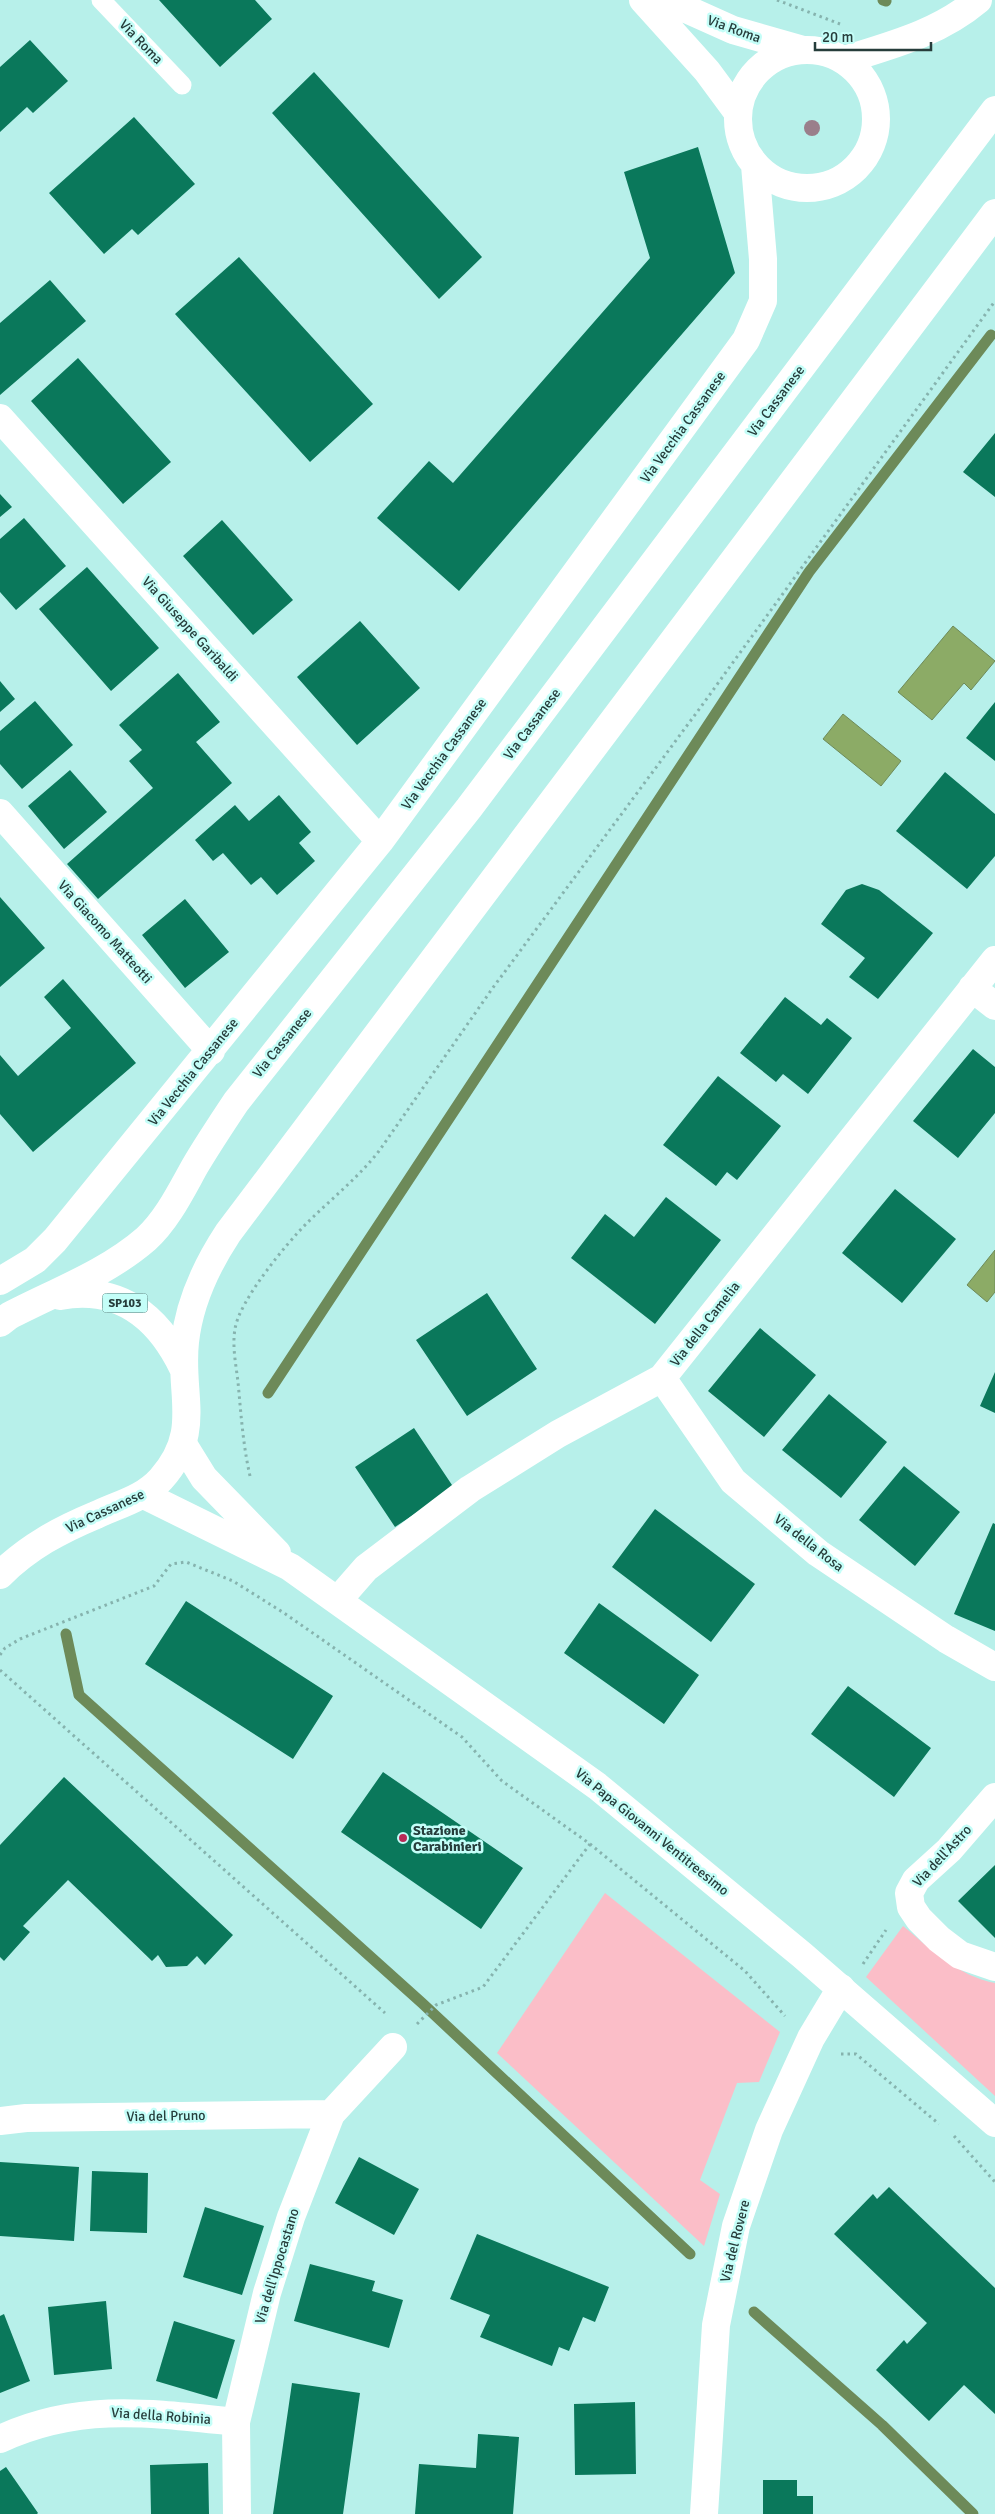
<svg xmlns="http://www.w3.org/2000/svg" width="995" height="2514" font-family="Signika,sans-serif">
<style>
.green{fill:#fbbec8}
.water{fill:#8cab66;stroke:#6d8a59}
.lines{fill:none;stroke-linecap:round;stroke-linejoin:round}
.stream{stroke:#6d8a59;stroke-width:11}
.building{fill:#0a785b}
.path{stroke:#86b3ae;stroke-width:3;stroke-dasharray:2.5 4;stroke-linecap:butt}
.lane{stroke:#fff;stroke-width:19}
.street{stroke:#fff;stroke-width:28}
.secondary{stroke:#fff;stroke-width:28}
.primary{stroke:#fff;stroke-width:28}
.tree{fill:#9a7f8b}
.poi-dot{fill:#b92a56;stroke:#c4fef8;stroke-width:2}
.labels{text-anchor:middle;dominant-baseline:central;stroke-width:5;stroke-linejoin:round;paint-order:stroke}
.shield{fill:#c4fef8;stroke:#557774;stroke-width:1}
.shield-label{font-size:12px;font-weight:bold;fill:#263d3b}
.street-label{font-size:14px;fill:#263d3b;stroke:#c4fef8}
.poi-label{font-size:14px;font-weight:bold;fill:#263d3b;stroke:#c4fef8;text-anchor:start}
</style>
<rect width="100%" height="100%" fill="#b7f0ea"/>
<path class="green" d="M 605,1893 L 780,2032 L 759,2082 L 737,2083 L 700,2180 L 720,2194 L 704,2246 L 497,2053 Z
M 903,1926 C 931,1949 958,1976 995,1983 L 995,2096 L 866,1977 Z"/>
<path class="water" d="M 953,626 L 995,661 L 971,690 L 964,683 L 932,720 L 898,692 Z
M 843,714 L 901,761 L 881,786 L 823,739 Z
M 995,1250 L 995,1292 L 987,1302 L 967,1285 Z"/>
<g class="lines">
<path class="stream" d="M 883,0 L 886,1
M 268,1393 L 809,572 L 991,335
M 66,1634 L 79,1695 L 422,2003 L 690,2254
M 754,2312 L 882,2425 L 973,2514"/>
</g>
<path class="building" d="M 159,0 L 255,0 L 272,19 L 220,67 Z
M 30,40 L 68,81 L 33,113 L 27,107 L 0,132 L 0,67 Z
M 314,72 L 482,257 L 439,299 L 272,113 Z
M 134,117 L 195,184 L 138,235 L 132,229 L 104,254 L 49,193 Z
M 698,147 L 735,273 L 459,591 L 377,518 L 429,461 L 453,483 L 650,258 L 624,172 Z
M 239,257 L 373,404 L 310,462 L 175,314 Z
M 50,280 L 86,321 L 0,395 L 0,323 Z
M 78,358 L 171,462 L 123,504 L 31,401 Z
M 995,433 L 995,497 L 963,472 Z
M 0,494 L 12,507 L 0,517 Z
M 24,518 L 66,566 L 16,610 L 0,592 L 0,539 Z
M 222,520 L 293,600 L 253,635 L 183,556 Z
M 87,567 L 159,648 L 111,691 L 39,609 Z
M 360,621 L 420,688 L 357,745 L 297,677 Z
M 178,673 L 220,722 L 196,742 L 232,783 L 98,899 L 67,864 L 153,788 L 129,761 L 142,750 L 119,725 Z
M 0,681 L 15,699 L 0,712 Z
M 35,701 L 73,745 L 22,789 L 0,764 L 0,731 Z
M 995,702 L 995,761 L 966,738 Z
M 70,770 L 107,812 L 64,849 L 28,806 Z
M 945,772 L 995,814 L 995,856 L 967,889 L 896,831 Z
M 279,795 L 311,832 L 299,843 L 315,861 L 277,895 L 261,877 L 251,885 L 223,853 L 213,861 L 195,840 L 235,805 L 249,821 Z
M 862,884 L 879,890 L 933,933 L 878,999 L 849,977 L 865,958 L 821,924 L 846,890 Z
M 0,897 L 45,948 L 0,987 Z
M 185,899 L 229,952 L 185,988 L 142,935 Z
M 63,979 L 136,1063 L 33,1152 L 0,1114 L 0,1055 L 18,1076 L 71,1028 L 44,997 Z
M 785,997 L 821,1025 L 827,1018 L 852,1038 L 808,1094 L 783,1074 L 776,1082 L 740,1053 Z
M 973,1049 L 995,1067 L 995,1113 L 958,1158 L 913,1121 Z
M 718,1076 L 781,1126 L 737,1180 L 727,1172 L 716,1186 L 663,1145 Z
M 895,1189 L 956,1239 L 902,1303 L 842,1253 Z
M 666,1197 L 721,1240 L 655,1324 L 571,1258 L 605,1214 L 634,1237 Z
M 487,1293 L 537,1369 L 467,1416 L 416,1340 Z
M 760,1328 L 816,1375 L 764,1437 L 708,1391 Z
M 995,1372 L 995,1413 L 980,1406 Z
M 829,1394 L 887,1442 L 841,1498 L 782,1450 Z
M 414,1428 L 454,1488 L 395,1527 L 355,1467 Z
M 904,1466 L 960,1512 L 915,1566 L 859,1520 Z
M 655,1509 L 755,1584 L 711,1642 L 612,1567 Z
M 993,1523 L 995,1524 L 995,1631 L 954,1614 Z
M 186,1601 L 333,1696 L 293,1759 L 145,1664 Z
M 599,1603 L 699,1675 L 664,1724 L 564,1653 Z
M 848,1686 L 931,1748 L 894,1797 L 811,1734 Z
M 383,1772 L 523,1868 L 481,1929 L 341,1832 Z
M 64,1777 L 233,1935 L 205,1965 L 197,1956 L 187,1966 L 166,1967 L 158,1955 L 152,1961 L 68,1880 L 23,1926 L 30,1932 L 4,1961 L 0,1957 L 0,1845 Z
M 995,1865 L 995,1938 L 958,1901 Z
M 359,2157 L 419,2189 L 394,2235 L 335,2203 Z
M 0,2162 L 79,2167 L 74,2241 L 0,2236 Z
M 92,2171 L 148,2173 L 147,2233 L 90,2231 Z
M 889,2187 L 995,2288 L 995,2414 L 964,2385 L 929,2421 L 876,2370 L 904,2340 L 907,2344 L 927,2323 L 834,2234 L 873,2194 L 877,2199 Z
M 205,2207 L 264,2226 L 242,2295 L 183,2277 Z
M 477,2234 L 609,2287 L 595,2322 L 583,2317 L 569,2351 L 559,2347 L 552,2366 L 480,2337 L 490,2315 L 450,2299 Z
M 310,2264 L 375,2281 L 372,2291 L 403,2300 L 389,2348 L 294,2321 Z
M 106,2301 L 112,2369 L 54,2375 L 48,2307 Z
M 4,2314 L 30,2381 L 0,2393 L 0,2316 Z
M 174,2321 L 235,2340 L 217,2399 L 156,2381 Z
M 292,2383 L 360,2393 L 343,2514 L 273,2514 Z
M 635,2402 L 636,2474 L 575,2475 L 574,2404 Z
M 478,2434 L 519,2437 L 513,2514 L 415,2514 L 419,2464 L 476,2468 Z
M 208,2463 L 209,2514 L 151,2514 L 150,2465 Z
M 6,2467 L 38,2513 L 37,2514 L 0,2514 L 0,2471 Z
M 763,2480 L 797,2480 L 797,2496 L 813,2496 L 813,2514 L 763,2514 Z"/>
<g class="lines">
<path class="path" d="M 777,0 L 840,24
M 250,1476 C 243,1445 241,1414 238,1382 C 236,1365 232,1346 235,1329 C 239,1301 286,1244 307,1223 C 331,1199 358,1178 379,1151 L 492,989 L 700,708 L 995,301
M 0,1655 L 5,1648 L 20,1639 L 154,1586 L 171,1564 L 186,1562 L 233,1581 L 284,1613 L 462,1737 L 502,1781 L 590,1844 L 745,1971 L 785,2016
M 0,1670 L 385,2013
M 863,1964 L 886,1930
M 417,2024 L 436,2005 L 483,1987 L 590,1844
M 841,2054 L 856,2054 L 939,2124
M 954,2136 L 995,2182"/>
<path class="lane" d="M 101,0 L 182,85"/>
<path class="street" d="M 643,0 L 707,71 L 738,113
M 666,0 L 733,30 L 803,50
M738 119a69 69 0 1 1 138 0a69 69 0 1 1-138 0Z
M 844,60 C 892,45 939,33 978,0
M 0,418 L 380,841
M 0,813 L 211,1051
M 972,988 L 995,1006
M 0,1281 L 35,1260 L 55,1240 L 380,841 L 746,340 L 763,301 L 763,259 L 755,165
M 662,1378 L 733,1481 L 818,1553 L 946,1639 L 995,1667
M 338,1600 L 366,1568 L 470,1489 L 558,1434 L 662,1378 L 995,960
M 995,1797 L 949,1850 L 916,1880 L 909,1893 L 911,1907 L 919,1919 L 939,1939 L 960,1955 L 995,1967
M 0,2121 L 26,2118 L 331,2114
M 0,2439 C 80,2402 151,2413 236,2422
M 237,2514 L 236,2422 L 267,2293 L 291,2217 L 331,2114 L 393,2047
M 704,2514 L 716,2325 L 736,2226 L 769,2130 L 811,2038 L 841,1988"/>
<path class="secondary" d="M 183,1444 L 204,1478 L 277,1553
M 144,1495 L 290,1567 L 597,1786 L 802,1955 L 995,2123"/>
<path class="primary" d="M 60,1296 C 119,1285 158,1316 183,1368
M 0,1323 L 9,1316 C 55,1292 107,1273 146,1239 C 167,1220 181,1191 195,1166 C 208,1144 222,1123 236,1102 L 469,808 L 995,110
M 0,1575 C 28,1547 60,1530 96,1515 C 119,1504 143,1499 161,1479 C 203,1432 179,1395 185,1342 C 189,1304 207,1265 228,1233 L 995,213"/>
</g>
<circle class="tree" cx="812" cy="128" r="8"/>
<circle class="poi-dot" cx="403" cy="1838" r="5"/>
<g class="labels">
<rect class="shield" x="102.5" y="1293.5" width="45" height="19" rx="4"/>
<g class="shield-label">
<text x="125" y="1303">SP103</text>
</g>
<g class="street-label">
<text transform="translate(734 29) rotate(20)">Via Roma</text>
<text transform="translate(141 42) rotate(46)">Via Roma</text>
<text transform="translate(776 401) rotate(-53)">Via Cassanese</text>
<text transform="translate(683 427) rotate(-54)">Via Vecchia Cassanese</text>
<text transform="translate(190 629) rotate(48)">Via Giuseppe Garibaldi</text>
<text transform="translate(532 724) rotate(-53)">Via Cassanese</text>
<text transform="translate(444 754) rotate(-54)">Via Vecchia Cassanese</text>
<text transform="translate(105 932) rotate(48)">Via Giacomo Matteotti</text>
<text transform="translate(282 1043) rotate(-51)">Via Cassanese</text>
<text transform="translate(193 1072) rotate(-51)">Via Vecchia Cassanese</text>
<text transform="translate(705 1324) rotate(-52)">Via della Camelia</text>
<text transform="translate(105 1511) rotate(-25)">Via Cassanese</text>
<text transform="translate(809 1543) rotate(38)">Via della Rosa</text>
<text transform="translate(652 1832) rotate(39)">Via Papa Giovanni Ventitreesimo</text>
<text transform="translate(942 1856) rotate(-47)">Via dell'Astro</text>
<text transform="translate(166 2116) rotate(-1)">Via del Pruno</text>
<text transform="translate(735 2241) rotate(-76)">Via del Rovere</text>
<text transform="translate(277 2266) rotate(-73)">Via dell'Ippocastano</text>
<text transform="translate(161 2416) rotate(4)">Via della Robinia</text>
</g>
<g class="poi-label">
<text x="413" y="1830">Stazione<tspan x="413" dy="16">Carabinieri</tspan></text>
</g>
</g>
<path d="M815 42v8h116v-8" fill="none" stroke="#263d3b" stroke-width="2.5"/>
<text x="822" y="42" font-size="15" fill="#263d3b" stroke="#c4fef8" stroke-width="4" paint-order="stroke">20 m</text>
</svg>
